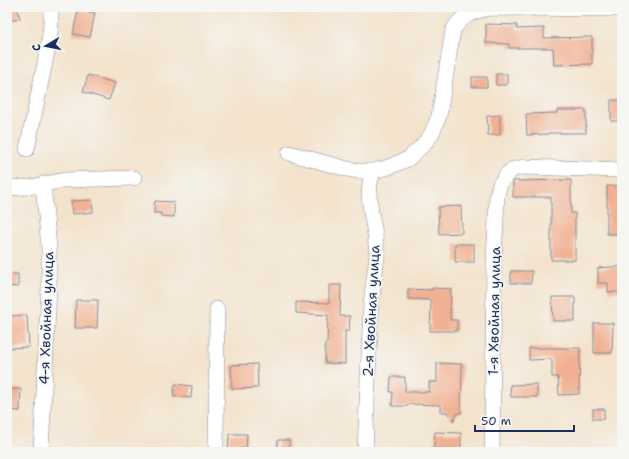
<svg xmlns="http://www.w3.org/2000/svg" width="629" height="459" font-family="'Shantell Sans',sans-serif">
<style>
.building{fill:#f1b091}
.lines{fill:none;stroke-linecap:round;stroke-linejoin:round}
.minor-casing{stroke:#878996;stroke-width:16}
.minor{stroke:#fff;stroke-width:15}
.labels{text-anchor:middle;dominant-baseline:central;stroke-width:3.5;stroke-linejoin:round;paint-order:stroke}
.street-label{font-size:14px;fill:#1b2f5e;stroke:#f6f6f2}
</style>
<rect width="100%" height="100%" fill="#f6f6f2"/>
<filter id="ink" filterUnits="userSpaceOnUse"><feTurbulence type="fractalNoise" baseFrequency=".025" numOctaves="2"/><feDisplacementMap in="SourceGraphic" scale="8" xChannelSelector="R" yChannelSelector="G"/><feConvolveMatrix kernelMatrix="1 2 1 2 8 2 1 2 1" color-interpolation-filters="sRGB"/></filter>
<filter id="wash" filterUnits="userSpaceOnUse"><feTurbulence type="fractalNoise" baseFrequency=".012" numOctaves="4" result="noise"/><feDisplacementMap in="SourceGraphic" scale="16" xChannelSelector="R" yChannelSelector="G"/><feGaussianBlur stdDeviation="0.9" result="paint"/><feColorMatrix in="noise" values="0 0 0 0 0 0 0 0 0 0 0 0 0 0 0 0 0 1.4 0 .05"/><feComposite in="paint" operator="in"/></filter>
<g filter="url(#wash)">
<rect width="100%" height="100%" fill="#f3e3cd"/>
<g id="blocks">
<path class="building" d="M 17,7 L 20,19 L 7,21 L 7,9 Z
M 78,10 L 95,13 L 90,37 L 73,34 Z
M 486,24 L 517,25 L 517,29 L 544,28 L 544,38 L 592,37 L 592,64 L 554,65 L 553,48 L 509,48 L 509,44 L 486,43 Z
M 496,74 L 507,74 L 507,85 L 496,85 Z
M 88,75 L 115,83 L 109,100 L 83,92 Z
M 472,77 L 487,77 L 487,87 L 472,87 Z
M 611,100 L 622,100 L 622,121 L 611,121 Z
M 557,110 L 586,110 L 586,133 L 548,133 L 548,134 L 527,135 L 526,114 L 557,113 Z
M 500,115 L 500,135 L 488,135 L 487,116 Z
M 571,180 L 571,213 L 575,213 L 575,260 L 551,260 L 551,197 L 513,197 L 513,181 Z
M 607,186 L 622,186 L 622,234 L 607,234 Z
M 92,200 L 93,212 L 72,214 L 71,201 Z
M 155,201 L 174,202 L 174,217 L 161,216 L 161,213 L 154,213 Z
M 461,206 L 462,233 L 439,234 L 438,207 Z
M 455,244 L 474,244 L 474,262 L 455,262 Z
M 608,267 L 621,267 L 622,292 L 608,292 L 608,283 L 598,283 L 598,268 Z
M 511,271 L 532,271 L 531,283 L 511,283 Z
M 7,274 L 18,274 L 18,287 L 7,286 Z
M 329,285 L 341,285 L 340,316 L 350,316 L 349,331 L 345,331 L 345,364 L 325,363 L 325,343 L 327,343 L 328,315 L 296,313 L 296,302 L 329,303 Z
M 432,288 L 451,289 L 450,320 L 457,320 L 457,331 L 430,331 L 431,300 L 408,299 L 408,289 L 432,290 Z
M 552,297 L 575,297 L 575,321 L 553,321 Z
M 76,300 L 98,300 L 97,328 L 75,328 Z
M 27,315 L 29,347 L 7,348 L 7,316 Z
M 594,323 L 613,323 L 612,353 L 594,353 Z
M 529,348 L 580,348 L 579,394 L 559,395 L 558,377 L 552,377 L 552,359 L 529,360 Z
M 437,363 L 462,364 L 461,413 L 458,413 L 453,421 L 447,412 L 441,412 L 441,405 L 408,404 L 408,406 L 392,406 L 393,392 L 390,392 L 391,377 L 405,377 L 405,392 L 429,392 L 429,382 L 437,382 Z
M 257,364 L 258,388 L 232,389 L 231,365 Z
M 175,384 L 192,386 L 191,398 L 173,396 Z
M 537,384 L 537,397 L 511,397 L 510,385 Z
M 7,389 L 21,389 L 20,411 L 7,410 Z
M 593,409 L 604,409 L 604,419 L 593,419 Z
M 435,432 L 461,433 L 461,451 L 434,450 Z
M 229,434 L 247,434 L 246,452 L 228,452 Z
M 278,440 L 289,440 L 289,452 L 277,452 Z"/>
</g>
</g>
<g filter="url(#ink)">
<use href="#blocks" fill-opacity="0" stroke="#878996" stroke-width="1"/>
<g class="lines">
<defs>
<path id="minor" d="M 27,149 L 49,43 L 51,24 L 51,7
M 289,153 L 347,169 L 359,171 L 373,171 L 386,168 L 408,159 L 422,146 L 431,135 L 439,116 L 453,30 C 463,14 472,12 490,8 L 622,9
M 7,188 L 30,187 L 65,180 L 134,178
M 41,452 L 49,287 L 49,248 L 43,184
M 216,452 L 217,309
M 365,452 L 371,304 L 377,256 L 375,234 L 371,212 L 369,195 L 370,183 L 373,171
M 492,452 L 494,262 L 497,196 L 500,184 L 508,173 L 514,169 L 524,167 L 622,170"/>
</defs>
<use href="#minor" class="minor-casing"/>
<use href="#minor" class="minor"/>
</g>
</g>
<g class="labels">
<g class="street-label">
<text transform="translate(371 311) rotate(-87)">2-я Хвойная улица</text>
<text transform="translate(494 311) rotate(-89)">1-я Хвойная улица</text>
<text transform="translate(46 318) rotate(-88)">4-я Хвойная улица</text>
</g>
</g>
<rect width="629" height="459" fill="none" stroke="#f6f6f2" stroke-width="24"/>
<g transform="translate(46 46) rotate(260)" stroke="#f6f6f2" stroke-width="3" paint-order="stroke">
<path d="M0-3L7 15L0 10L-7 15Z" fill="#1b2f5e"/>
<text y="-6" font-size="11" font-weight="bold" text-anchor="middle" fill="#1b2f5e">С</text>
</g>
<path d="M475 425v6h99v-6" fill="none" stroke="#1b2f5e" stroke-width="2"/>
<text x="481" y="425" font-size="12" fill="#1b2f5e" stroke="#f6f6f2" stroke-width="3" paint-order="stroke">50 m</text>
</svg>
